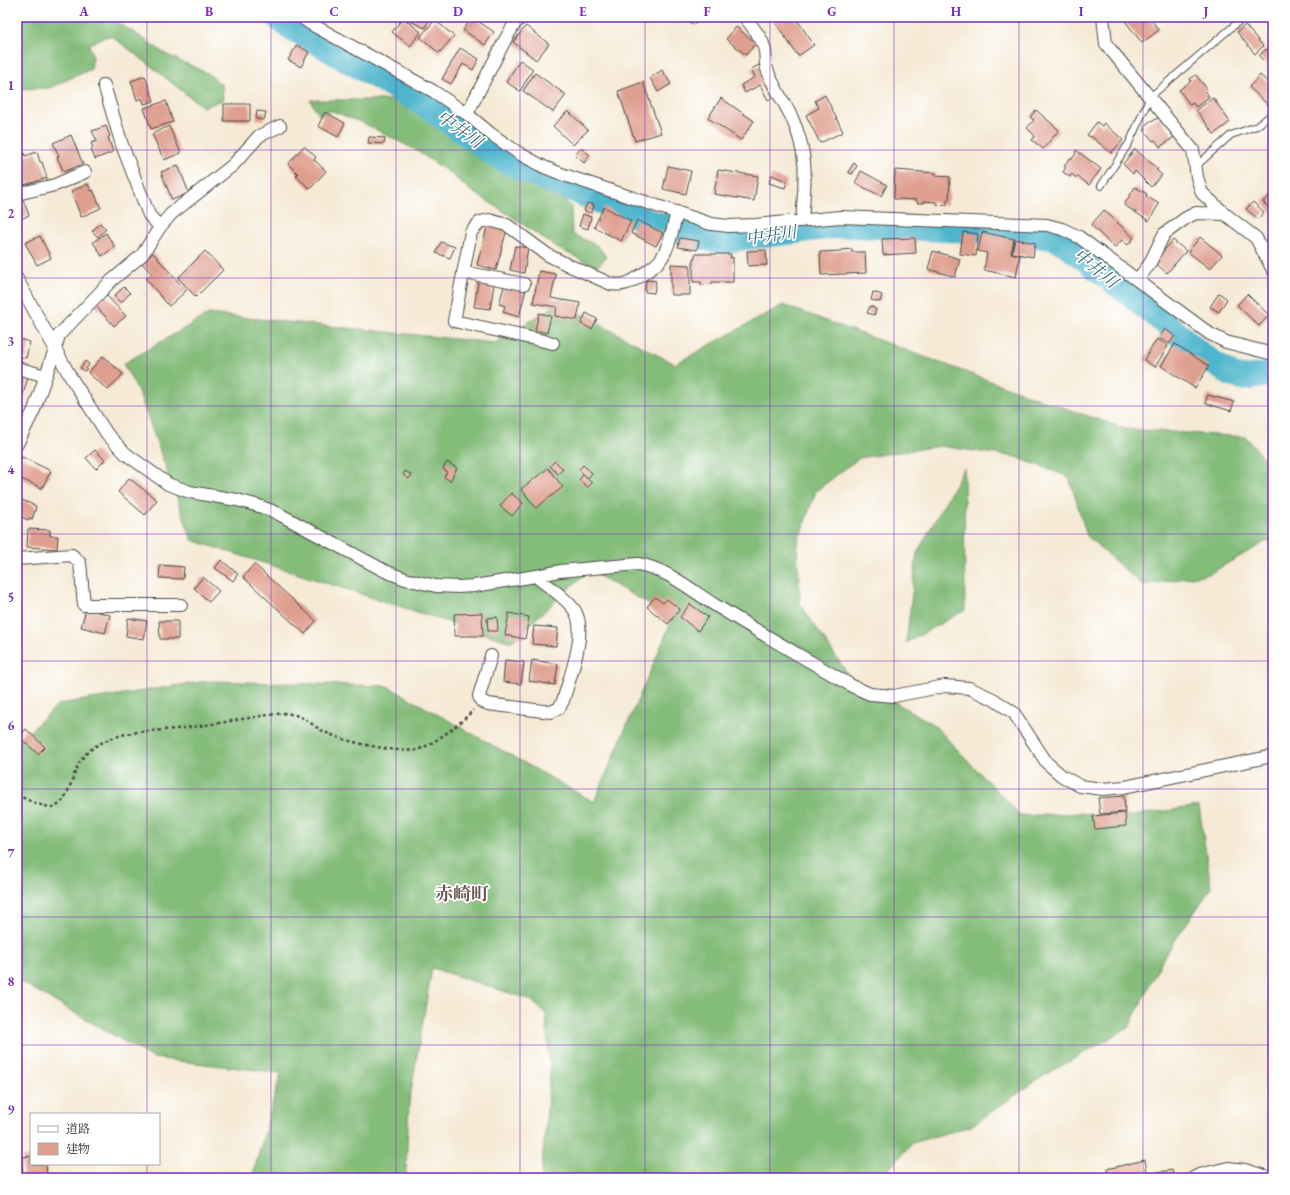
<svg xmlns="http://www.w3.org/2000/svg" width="1290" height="1195" font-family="'EB Garamond','Noto Serif JP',serif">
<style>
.forest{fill:#84bc7a;stroke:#587452}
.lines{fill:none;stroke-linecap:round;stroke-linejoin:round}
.river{stroke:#4eb5cc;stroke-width:25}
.building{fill:#df9f8f}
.service-casing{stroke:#494845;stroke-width:8}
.minor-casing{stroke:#494845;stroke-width:14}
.path{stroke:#494845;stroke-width:2.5;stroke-dasharray:3 3;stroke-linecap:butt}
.service{stroke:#fff;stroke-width:6}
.minor{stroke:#fff;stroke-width:12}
.grid{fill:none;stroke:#7b2cbf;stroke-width:1;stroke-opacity:0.55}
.labels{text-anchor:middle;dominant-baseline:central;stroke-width:3.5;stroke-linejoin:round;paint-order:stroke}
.water-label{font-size:17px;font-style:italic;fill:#39626b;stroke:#fff}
.quarter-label{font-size:18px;font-weight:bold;fill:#6a544e;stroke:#fff}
.neatline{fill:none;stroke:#7b2cbf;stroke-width:1.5}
.grid-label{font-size:13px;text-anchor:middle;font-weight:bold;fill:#7b2cbf}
</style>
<rect width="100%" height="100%" fill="#fff"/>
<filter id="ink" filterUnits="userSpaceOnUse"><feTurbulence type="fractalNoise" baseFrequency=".025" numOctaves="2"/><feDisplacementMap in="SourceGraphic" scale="8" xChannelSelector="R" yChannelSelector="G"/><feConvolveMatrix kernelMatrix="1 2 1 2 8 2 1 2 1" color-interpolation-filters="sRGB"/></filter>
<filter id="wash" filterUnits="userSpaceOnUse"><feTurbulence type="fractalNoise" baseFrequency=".012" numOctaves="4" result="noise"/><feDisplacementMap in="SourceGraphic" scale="16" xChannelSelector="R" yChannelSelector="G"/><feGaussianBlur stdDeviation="0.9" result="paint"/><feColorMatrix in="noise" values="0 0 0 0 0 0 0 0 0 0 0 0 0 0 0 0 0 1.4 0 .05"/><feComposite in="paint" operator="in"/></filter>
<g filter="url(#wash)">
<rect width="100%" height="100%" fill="#f6ead6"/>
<path class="forest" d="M 17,17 L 105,17 L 129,29 L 167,55 L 207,73 L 222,85 L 223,100 L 203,107 C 172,84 143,58 111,36 L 104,37 L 89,44 L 93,57 L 91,69 L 49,88 L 17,89 Z
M 310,100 L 404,100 L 438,124 L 462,137 L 492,157 L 523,181 L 552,192 L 571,206 L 572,234 L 598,246 L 606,257 L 597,267 L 557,248 L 511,216 L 470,190 L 450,173 L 414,149 L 363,123 L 332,111 L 319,115 Z
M 559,303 L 675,364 L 783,305 L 1050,403 L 1126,429 L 1246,437 L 1273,469 L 1273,542 L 1267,541 L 1209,574 L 1142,585 L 1087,536 L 1069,477 L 1016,457 L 940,446 L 859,458 L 816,491 L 797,544 L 800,604 L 849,676 L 933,724 L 1021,816 L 1080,813 L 1118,818 L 1199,806 L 1211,888 L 1163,958 L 1129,1027 L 1042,1077 L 971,1126 L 912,1143 L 891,1167 L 873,1178 L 541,1178 L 550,1073 L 546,1014 L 531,1000 L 432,968 L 409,1103 L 406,1171 L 407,1178 L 252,1178 L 281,1073 L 153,1058 L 23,983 L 17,982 L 17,743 L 59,704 L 207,681 L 387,686 L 594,802 L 673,618 L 589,570 L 511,642 L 192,540 L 139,393 L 123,364 L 209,314 L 495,343 Z
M 964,468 L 965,610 L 906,643 L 917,553 Z"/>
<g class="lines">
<path class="river" d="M 277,17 L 288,26 L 427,106 L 501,159 L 526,171 L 648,221 L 712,240 L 727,241 L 742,238 L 846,225 L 977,231 L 1040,236 L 1054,238 L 1066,244 L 1169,326 L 1203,356 L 1232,375 L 1243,378 L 1273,374"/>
</g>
<g id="blocks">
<path class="building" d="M 406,17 L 430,17 L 425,28 L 406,19 Z
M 472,17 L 494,32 L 485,45 L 463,30 Z
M 684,17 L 700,17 L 694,25 Z
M 715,17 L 726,17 L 722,22 Z
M 783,17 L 795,17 L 814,45 L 798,56 L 775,22 Z
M 1130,17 L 1149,17 L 1159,30 L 1142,43 L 1125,21 Z
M 403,18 L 421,32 L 410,46 L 392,32 Z
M 435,20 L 454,36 L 439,53 L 420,37 Z
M 1245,25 L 1263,46 L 1255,54 L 1237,32 Z
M 526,26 L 549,44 L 536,60 L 513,42 Z
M 736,27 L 756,43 L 746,55 L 726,39 Z
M 297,45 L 309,52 L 301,67 L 288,60 Z
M 460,48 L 479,59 L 473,70 L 463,64 L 451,84 L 442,79 Z
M 1266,49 L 1272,56 L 1265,62 L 1259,56 Z
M 520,60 L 533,69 L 520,91 L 506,82 Z
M 759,65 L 776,96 L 768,100 L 760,85 L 745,93 L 741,85 L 755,77 L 751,69 Z
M 662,70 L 671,84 L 658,92 L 650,78 Z
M 535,73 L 566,95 L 553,112 L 523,91 Z
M 1196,75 L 1207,89 L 1205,91 L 1209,97 L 1196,107 L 1193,103 L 1190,105 L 1179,90 L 1191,81 L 1190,79 Z
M 1260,75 L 1273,87 L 1273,99 L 1268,105 L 1249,87 Z
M 145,76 L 154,101 L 144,104 L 142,98 L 137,100 L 131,81 Z
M 643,82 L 661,133 L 635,141 L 618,91 Z
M 825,95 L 843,132 L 820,143 L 806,115 L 819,108 L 815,101 Z
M 721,98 L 754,121 L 741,140 L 708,118 Z
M 1213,98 L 1230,122 L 1214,134 L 1196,110 Z
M 166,101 L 173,122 L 151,129 L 144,108 Z
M 224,104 L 250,104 L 250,121 L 224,121 Z
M 1036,110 L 1059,130 L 1043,149 L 1032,140 L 1035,136 L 1027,128 L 1034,120 L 1030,117 Z
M 257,111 L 266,112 L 264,120 L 256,119 Z
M 568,111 L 588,130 L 573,145 L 553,126 Z
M 325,112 L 345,123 L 338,137 L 318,126 Z
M 1159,117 L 1174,137 L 1160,147 L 1155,140 L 1153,141 L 1144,130 L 1146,129 L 1144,126 L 1152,120 L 1153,121 Z
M 1097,122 L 1102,126 L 1104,123 L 1123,140 L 1111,153 L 1091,136 L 1090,137 L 1087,135 Z
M 106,126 L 110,136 L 108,137 L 113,152 L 95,159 L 91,149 L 93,148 L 91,143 L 97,141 L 92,131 Z
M 169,126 L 181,153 L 164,160 L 152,134 Z
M 71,135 L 83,164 L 64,172 L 57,157 L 59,156 L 53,143 Z
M 369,137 L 385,138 L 384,144 L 368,143 Z
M 304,146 L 316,157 L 314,160 L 326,171 L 310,189 L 296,176 L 298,174 L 288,164 Z
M 581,148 L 590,155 L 584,163 L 575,155 Z
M 1135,149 L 1158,169 L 1156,170 L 1162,175 L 1151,187 L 1135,171 L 1133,174 L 1123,164 Z
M 1076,150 L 1101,169 L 1089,185 L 1077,176 L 1076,178 L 1072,174 L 1070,177 L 1063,172 L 1066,167 L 1064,166 L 1070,158 L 1072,159 L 1076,153 L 1075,152 Z
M 37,152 L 40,162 L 42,162 L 47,178 L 24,185 L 17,162 L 17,155 L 24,153 L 25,156 Z
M 854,163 L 857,166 L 852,174 L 848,172 Z
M 178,165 L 189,193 L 172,200 L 161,172 Z
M 668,166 L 691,171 L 686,194 L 663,189 Z
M 718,170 L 758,176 L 754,201 L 714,194 Z
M 895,170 L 936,173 L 936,176 L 950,177 L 949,200 L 947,200 L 947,205 L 936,204 L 936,202 L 924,201 L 924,203 L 917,203 L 917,200 L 894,199 Z
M 861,171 L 887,185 L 881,196 L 855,183 Z
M 771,175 L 787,181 L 785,188 L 769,183 Z
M 88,184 L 91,191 L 93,190 L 101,208 L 81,217 L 71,191 Z
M 1135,187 L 1147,194 L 1146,196 L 1159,204 L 1149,221 L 1124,205 Z
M 1273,192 L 1273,216 L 1271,213 L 1272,212 L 1263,202 Z
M 22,197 L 29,215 L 17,221 L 17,198 Z
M 1253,202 L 1264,212 L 1258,219 L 1246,209 Z
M 587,203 L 594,205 L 592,213 L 584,211 Z
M 604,207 L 631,221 L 621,241 L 594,227 Z
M 1104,210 L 1134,238 L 1128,245 L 1122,240 L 1115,248 L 1091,225 Z
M 583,214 L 591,217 L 588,229 L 579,226 Z
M 637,220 L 663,233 L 656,246 L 631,233 Z
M 100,223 L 106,229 L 98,237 L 92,231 Z
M 488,224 L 507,229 L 496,270 L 477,265 Z
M 963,232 L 978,234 L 976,256 L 960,254 Z
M 982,232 L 1014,239 L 1011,253 L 1020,255 L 1016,277 L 984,270 L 987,253 L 978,251 Z
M 106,233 L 115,247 L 102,256 L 93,242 Z
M 40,236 L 51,258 L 37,265 L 25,243 Z
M 1200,237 L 1222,255 L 1210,269 L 1188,252 Z
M 680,238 L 699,241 L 697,250 L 678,247 Z
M 915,238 L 916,253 L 883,255 L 882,239 Z
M 1015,239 L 1035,243 L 1033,257 L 1012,253 Z
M 1173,240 L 1186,251 L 1167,273 L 1154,262 Z
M 441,242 L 455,247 L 450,258 L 436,253 Z
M 515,246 L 528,248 L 524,273 L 510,270 Z
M 852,249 L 852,252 L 865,252 L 866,273 L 821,275 L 820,252 L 841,251 L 841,250 Z
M 766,250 L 767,265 L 748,266 L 747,251 Z
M 205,251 L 223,270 L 196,297 L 178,278 Z
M 933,251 L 960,259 L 955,277 L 928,269 Z
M 153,253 L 186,291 L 169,306 L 146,279 L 152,274 L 142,263 Z
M 695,254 L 731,254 L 730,258 L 733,257 L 733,282 L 712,282 L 712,284 L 701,285 L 701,282 L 693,282 L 693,258 L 695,258 Z
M 671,264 L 690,265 L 690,295 L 671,295 Z
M 539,271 L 556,274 L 551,298 L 580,303 L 577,320 L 555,316 L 557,307 L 533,303 Z
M 479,277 L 495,279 L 490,309 L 474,307 Z
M 646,280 L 656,281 L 654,293 L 645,292 Z
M 505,283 L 526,289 L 519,317 L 503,312 L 505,306 L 499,304 Z
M 124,287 L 130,293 L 121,303 L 114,296 Z
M 873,292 L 882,295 L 880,302 L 871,300 Z
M 1219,293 L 1227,299 L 1219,312 L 1210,307 Z
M 1247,294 L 1269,315 L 1259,326 L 1237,305 Z
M 106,295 L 126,316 L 114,326 L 95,305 Z
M 870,306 L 876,309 L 874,315 L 867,313 Z
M 539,313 L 551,316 L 547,333 L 535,330 Z
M 586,313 L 597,319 L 592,329 L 581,324 Z
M 1165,329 L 1175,336 L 1169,344 L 1159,338 Z
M 17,338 L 30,342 L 26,358 L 21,357 L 20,360 L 17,359 Z
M 1157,339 L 1168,346 L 1155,367 L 1144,360 Z
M 1175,344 L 1209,366 L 1195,388 L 1161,366 Z
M 103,356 L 123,374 L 108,390 L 88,373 Z
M 85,361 L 89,364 L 85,371 L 80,368 Z
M 17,374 L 28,377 L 22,398 L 17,397 Z
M 1208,395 L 1234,402 L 1231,411 L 1205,403 Z
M 17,408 L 23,410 L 17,426 Z
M 95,450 L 105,460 L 96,469 L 86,458 Z
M 22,457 L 51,471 L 42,488 L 17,477 L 17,468 Z
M 555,461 L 563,469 L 558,474 L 550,466 Z
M 447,462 L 457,468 L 450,481 L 444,477 L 447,472 L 443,469 Z
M 583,465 L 592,473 L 588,478 L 579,470 Z
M 548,468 L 563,487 L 536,508 L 521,489 Z
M 405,471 L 412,475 L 409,479 L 403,475 Z
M 583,475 L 592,483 L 588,487 L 579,480 Z
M 129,478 L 157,500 L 145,515 L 118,492 Z
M 511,493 L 523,503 L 512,516 L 500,506 Z
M 17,498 L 36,506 L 35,508 L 36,508 L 32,519 L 29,518 L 28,520 L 17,515 Z
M 28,529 L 50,530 L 50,536 L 58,536 L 57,549 L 27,547 Z
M 221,560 L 238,574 L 233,581 L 215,568 Z
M 254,564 L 316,621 L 305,634 L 243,577 Z
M 160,565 L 184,567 L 183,579 L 159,578 Z
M 203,577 L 219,591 L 209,602 L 194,588 Z
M 655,597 L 663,603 L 667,599 L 680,609 L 668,624 L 647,607 Z
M 690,604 L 708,617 L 698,631 L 680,617 Z
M 86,609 L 110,615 L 105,633 L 81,627 Z
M 482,613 L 483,636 L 455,636 L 454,614 Z
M 509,613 L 529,617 L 525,639 L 505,635 Z
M 497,617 L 498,631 L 488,631 L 487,618 Z
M 128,618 L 147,621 L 144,639 L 126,636 Z
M 159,621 L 178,621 L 178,639 L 160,639 Z
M 534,626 L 558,628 L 556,646 L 532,644 Z
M 17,627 L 19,627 L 22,646 L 17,647 Z
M 505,660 L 524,662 L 521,684 L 503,682 Z
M 532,660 L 558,664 L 555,685 L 529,681 Z
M 26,729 L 45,747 L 38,754 L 19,737 Z
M 1124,796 L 1125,812 L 1100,814 L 1098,798 Z
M 1125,813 L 1126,826 L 1095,829 L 1093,816 Z
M 31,1156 L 31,1164 L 46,1164 L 47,1176 L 23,1178 L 22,1157 Z
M 1145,1160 L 1148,1178 L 1109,1178 L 1107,1169 Z
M 1172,1170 L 1174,1178 L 1160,1178 L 1158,1172 Z
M 1230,1174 L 1231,1178 L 1208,1178 L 1208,1177 Z"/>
</g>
</g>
<g filter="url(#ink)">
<use href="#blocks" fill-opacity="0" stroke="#494845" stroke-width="1"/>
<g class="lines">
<defs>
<path id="service" d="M 1195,167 L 1231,135 L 1257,126 L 1273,113
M 1101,186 L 1129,143 L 1150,97 L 1244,17"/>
<path id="minor" d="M 301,17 L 311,24 L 433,91 L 467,114 L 491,134 L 520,154 L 544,167 L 564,175 L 711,224 L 729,226 L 755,225 L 840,217 L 1047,225 L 1062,229 L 1079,237 L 1210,334 L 1226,342 L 1273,354
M 745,17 C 752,27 763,38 765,51 C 766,57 765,64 767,69 C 772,85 785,103 792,118 C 809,156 805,181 802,221
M 1103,17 L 1106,44 L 1193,150 L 1197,177 L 1202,193 L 1225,214 L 1256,238 L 1273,270
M 104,85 L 122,145 L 149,215 L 160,227
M 467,114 L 505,40 L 515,23 L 523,17
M 17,194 L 55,185 L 85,172
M 463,272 L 524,284
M 17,279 L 70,376 L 107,434 L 126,454 L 168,484 L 190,492 L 237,500 L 259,506 L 277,513 L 385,571 L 405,579 L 436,586 L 458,587 L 474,586 L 536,576 L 560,571 L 638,564 C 667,569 691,590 715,605 C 760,633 806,659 852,686 L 870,694 L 894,696 L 945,686 L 969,688 L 993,699 L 1014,713 L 1047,763 L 1062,776 L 1080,786 L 1103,789 L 1124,787 L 1273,756
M 1137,280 L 1149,265 L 1164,234 L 1186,218 L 1196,213 L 1225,214
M 553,343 L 454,321 L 471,232 L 480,222 L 489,220 L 507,225 L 548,255 L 568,265 L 611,284 C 623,286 630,283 640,276 C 647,271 656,266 661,259 C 670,246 673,227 677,212
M 17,368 L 46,376
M 17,444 L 34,410 L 55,349 L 59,335 L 111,281 L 142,255 L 160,227 L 171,214 L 233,165 L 259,136 L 280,126
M 17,559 L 72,555 L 80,563 L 84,605 L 181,605
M 491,656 L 479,696 L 481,701 L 488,704 L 551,712 L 559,708 L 563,701 C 569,679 588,632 575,611 C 566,597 548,587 536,576
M 1193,1178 L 1199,1175 L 1228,1168 L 1245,1170 L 1271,1178"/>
</defs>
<use href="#service" class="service-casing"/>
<use href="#minor" class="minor-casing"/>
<path class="path" d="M 17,795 C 28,800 40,806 51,807 C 67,808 73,773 79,763 C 83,755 93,747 101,743 C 127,729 156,732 184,728 C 217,724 250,717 284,713 C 288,714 294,714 298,716 C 309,720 317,729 327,733 C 346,742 397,753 416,750 C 431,747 464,721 473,710"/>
<use href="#service" class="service"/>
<use href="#minor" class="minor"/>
</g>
</g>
<path class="grid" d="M 147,17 L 147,1114M 271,17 L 271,1178M 396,17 L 396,1178M 520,17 L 520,1178M 645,17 L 645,1178M 770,17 L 770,1178M 894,17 L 894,1178M 1019,17 L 1019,1178M 1143,17 L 1143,1178M 17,150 L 1273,150M 17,278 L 1273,278M 17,406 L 1273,406M 17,534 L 1273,534M 17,661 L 1273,661M 17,789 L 1273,789M 17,917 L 1273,917M 17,1045 L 1273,1045M 147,1164 L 147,1178"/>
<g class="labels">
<g class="water-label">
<text transform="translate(460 129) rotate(36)">中井川</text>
<text transform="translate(771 235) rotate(-8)">中井川</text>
<text transform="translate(1096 268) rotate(39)">中井川</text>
</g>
<g class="quarter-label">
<text x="462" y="893">赤崎町</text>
</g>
</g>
<rect width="1290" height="1195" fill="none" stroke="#fff" stroke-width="44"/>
<rect x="30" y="1113" width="130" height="52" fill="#ffffff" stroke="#aaaaaa"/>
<rect x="38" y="1126" width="20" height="6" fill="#ffffff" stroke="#aaaaaa"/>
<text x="66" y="1133" font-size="12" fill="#2b2b2b">道路</text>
<rect x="38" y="1143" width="20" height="12" fill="#df9f8f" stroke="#aaaaaa"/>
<text x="66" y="1153" font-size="12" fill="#2b2b2b">建物</text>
<rect x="22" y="22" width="1246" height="1151" class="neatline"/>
<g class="grid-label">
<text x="84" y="16">A</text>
<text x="209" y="16">B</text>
<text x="334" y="16">C</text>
<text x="458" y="16">D</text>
<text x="583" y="16">E</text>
<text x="707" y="16">F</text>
<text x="832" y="16">G</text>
<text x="956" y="16">H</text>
<text x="1081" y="16">I</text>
<text x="1206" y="16">J</text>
<text x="11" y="90">1</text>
<text x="11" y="218">2</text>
<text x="11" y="346">3</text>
<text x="11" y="474">4</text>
<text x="11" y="602">5</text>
<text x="11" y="730">6</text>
<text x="11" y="858">7</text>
<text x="11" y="986">8</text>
<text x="11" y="1114">9</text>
</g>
</svg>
